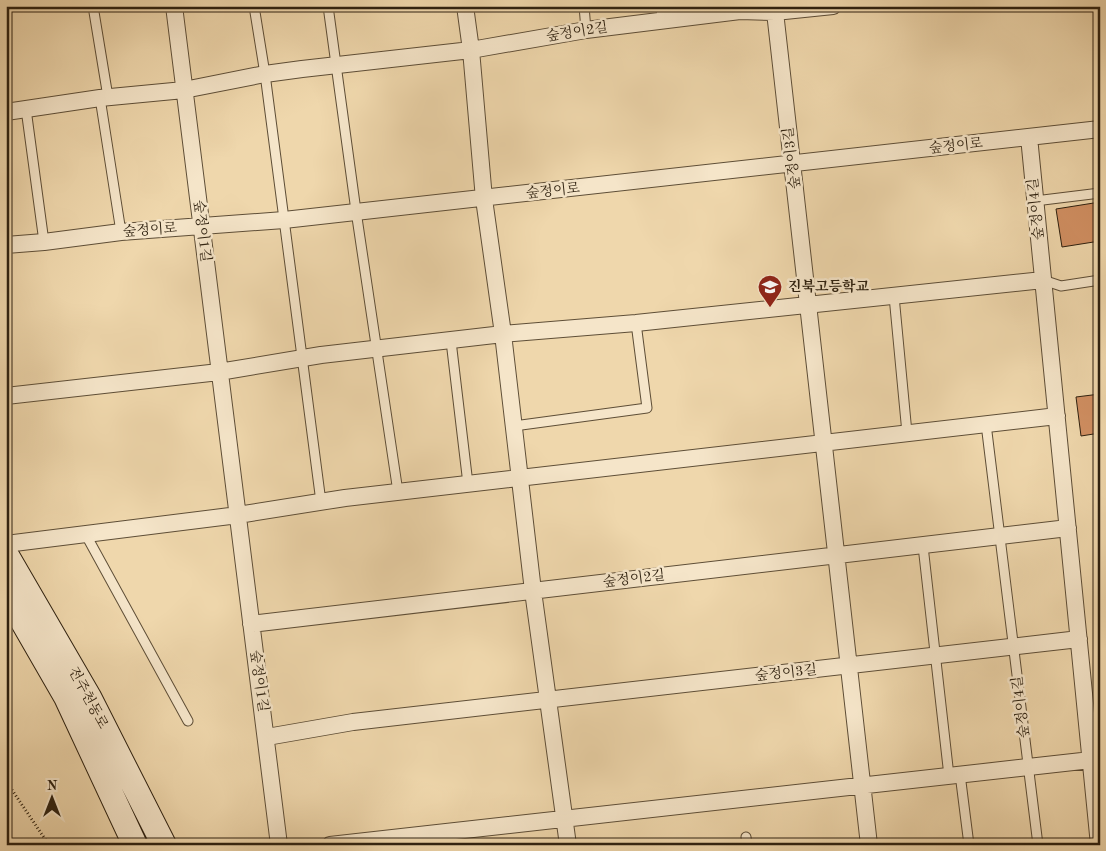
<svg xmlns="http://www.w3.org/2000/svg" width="1106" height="851" font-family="'Old Standard TT','Noto Serif KR',serif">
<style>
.building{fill:#d19063;stroke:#2e2110}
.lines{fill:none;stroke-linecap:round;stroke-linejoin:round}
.lane-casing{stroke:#5e4e37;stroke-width:11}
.street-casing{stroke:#5e4e37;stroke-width:18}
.secondary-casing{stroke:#2e2110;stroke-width:26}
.path{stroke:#2e2110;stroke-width:3;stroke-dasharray:1 2.5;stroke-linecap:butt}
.lane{stroke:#f5e5c9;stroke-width:9}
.street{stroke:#f5e5c9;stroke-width:16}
.secondary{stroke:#f5e5c9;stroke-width:24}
.labels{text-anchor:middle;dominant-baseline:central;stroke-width:5;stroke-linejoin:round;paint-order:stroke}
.street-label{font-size:14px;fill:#2e2110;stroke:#f5e5c9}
.poi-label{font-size:14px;font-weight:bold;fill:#2e2110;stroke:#f5e5c9;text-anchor:start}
</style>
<rect width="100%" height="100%" fill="#efd7ac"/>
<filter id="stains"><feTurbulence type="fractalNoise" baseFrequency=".004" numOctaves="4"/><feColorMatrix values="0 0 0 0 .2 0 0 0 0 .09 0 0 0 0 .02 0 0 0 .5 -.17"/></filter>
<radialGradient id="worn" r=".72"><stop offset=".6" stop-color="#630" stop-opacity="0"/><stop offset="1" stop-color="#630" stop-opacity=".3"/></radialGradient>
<path class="building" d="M 1100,202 L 1100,241 L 1062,247 L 1056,209 Z
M 1100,394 L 1100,433 L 1081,436 L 1076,397 Z"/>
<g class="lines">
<defs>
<path id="lane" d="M 93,6 L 108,97
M 254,6 L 265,74 L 321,502
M 328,6 L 356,211 L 398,492
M 584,6 L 586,30
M 661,6 L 662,21
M 100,98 L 121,232
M 26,109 L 44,242
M 1035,201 L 1100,193
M 1043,280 L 1061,286 L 1100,280
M 894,296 L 907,433
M 451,341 L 468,484
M 986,424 L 1038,845
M 514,426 L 647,408 L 636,323
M 86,535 L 188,721
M 923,546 L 949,776
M 960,774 L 969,845
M 746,837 L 747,845"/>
<path id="street" d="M 174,6 L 279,845
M 465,6 L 471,50 L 484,199 L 503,334 L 533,591 L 568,845
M 775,12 L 869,845
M 6,112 L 100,98 L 184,90 L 265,74 L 302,69 L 471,50 L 586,30 L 740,11 L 775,12 L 833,6
M 1029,137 L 1099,845
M 6,245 L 44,242 L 121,232 L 284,220 L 1100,129
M 6,396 L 219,372 L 321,355 L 503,334 L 636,323 L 1043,280
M 6,544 L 238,515 L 345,498 L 1057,416
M 251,624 L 1068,528
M 267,737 L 353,722 L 1079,639
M 330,845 L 1091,760"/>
<path id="secondary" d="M 6,554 L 89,697 L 164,845
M 6,593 L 66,697 L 135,845"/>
</defs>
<use href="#lane" class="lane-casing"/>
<use href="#street" class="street-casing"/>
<use href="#secondary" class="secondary-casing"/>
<path class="path" d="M 6,781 L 49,845"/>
<use href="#lane" class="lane"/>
<use href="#street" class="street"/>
<use href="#secondary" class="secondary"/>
</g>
<defs>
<symbol id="school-pin" viewBox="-11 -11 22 30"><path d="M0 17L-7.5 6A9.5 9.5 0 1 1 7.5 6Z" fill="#8f2418" stroke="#f5e5c9"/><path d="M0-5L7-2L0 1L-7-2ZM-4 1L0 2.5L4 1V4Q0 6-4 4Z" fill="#fff"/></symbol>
</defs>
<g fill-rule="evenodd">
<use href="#school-pin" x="756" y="273" width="28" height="38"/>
</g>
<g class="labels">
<g class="street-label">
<text transform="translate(577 32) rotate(-9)">숲정이2길</text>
<text transform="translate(956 146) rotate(-6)">숲정이로</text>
<text transform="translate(792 158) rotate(-97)">숲정이3길</text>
<text transform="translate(553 191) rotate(-6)">숲정이로</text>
<text transform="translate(1036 209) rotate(-96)">숲정이4길</text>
<text transform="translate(150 230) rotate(-4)">숲정이로</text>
<text transform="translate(202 231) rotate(83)">숲정이1길</text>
<text transform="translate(634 579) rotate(-7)">숲정이2길</text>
<text transform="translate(786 673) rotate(-6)">숲정이3길</text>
<text transform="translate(259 681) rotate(82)">숲정이1길</text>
<text transform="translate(88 698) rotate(62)">전주천동로</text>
<text transform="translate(1021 707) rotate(-97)">숲정이4길</text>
</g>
<g class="poi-label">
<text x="788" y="287">진북고등학교</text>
</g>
</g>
<rect width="1106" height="851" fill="none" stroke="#efd7ac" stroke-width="25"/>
<rect x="8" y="8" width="1091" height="836" fill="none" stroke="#2e2110" stroke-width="2.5"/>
<rect x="12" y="12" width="1081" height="826" fill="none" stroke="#2e2110"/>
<g transform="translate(52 798)" stroke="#f5e5c9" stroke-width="4" paint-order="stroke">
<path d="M0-4L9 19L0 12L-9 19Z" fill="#2e2110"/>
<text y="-8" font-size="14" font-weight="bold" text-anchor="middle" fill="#2e2110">N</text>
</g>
<rect width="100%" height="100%" filter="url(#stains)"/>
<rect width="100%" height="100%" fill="url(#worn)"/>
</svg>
